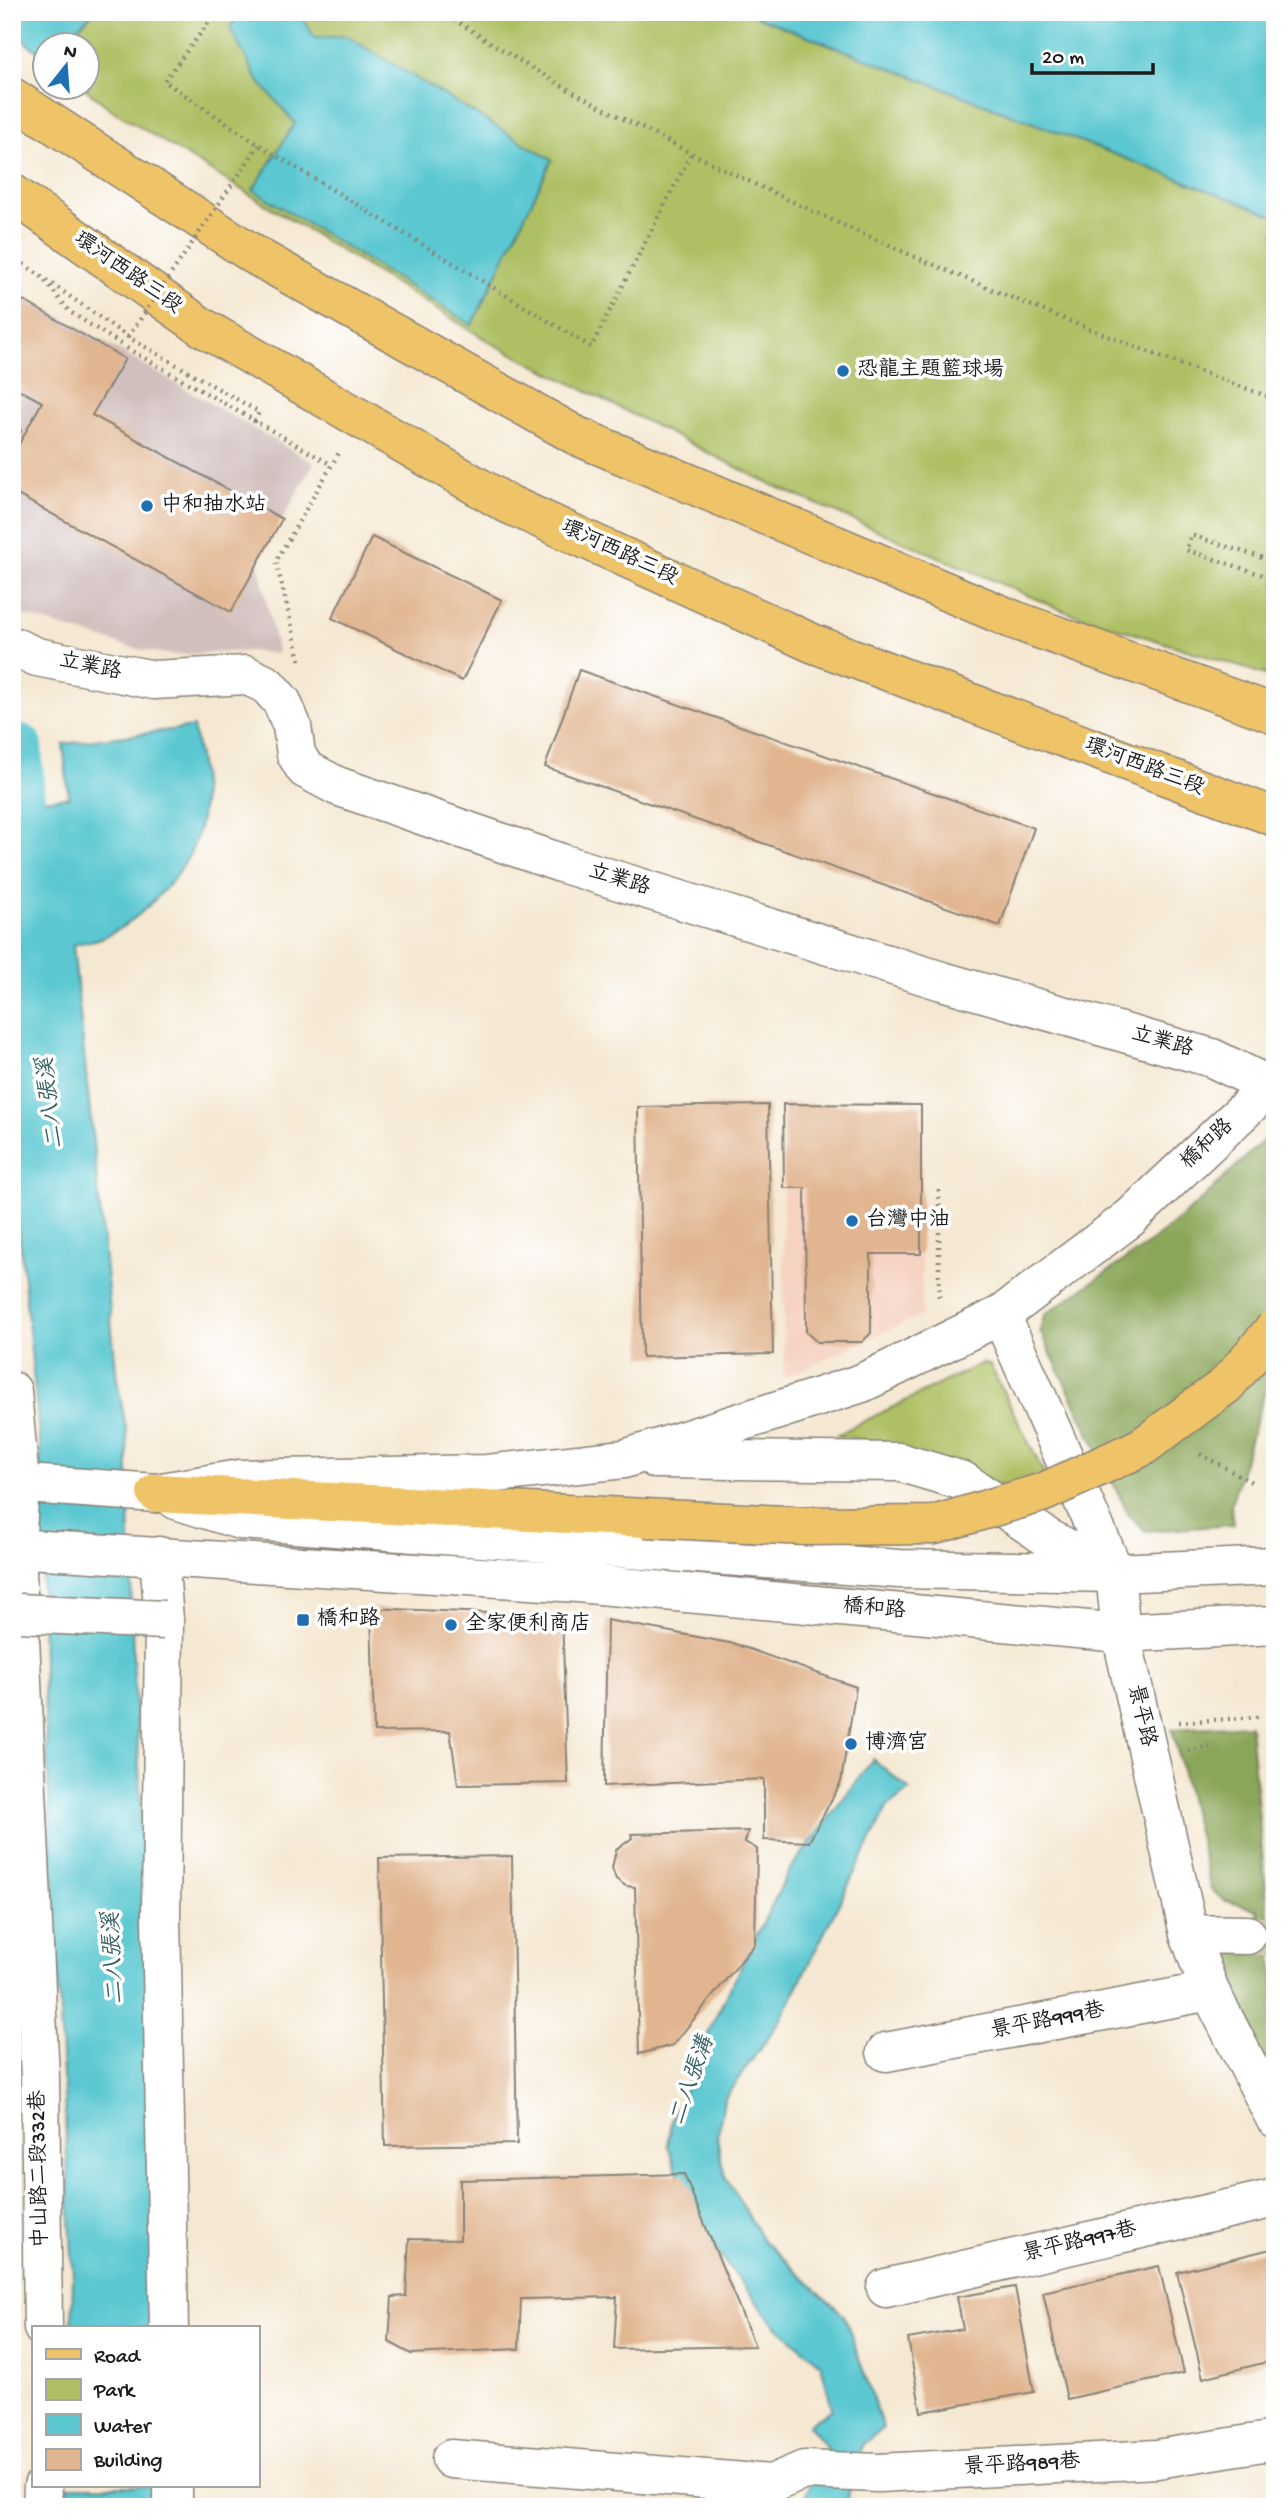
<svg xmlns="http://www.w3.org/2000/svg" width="1287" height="2519" font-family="'Gochi Hand','LXGW WenKai TC',sans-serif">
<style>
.built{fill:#f6d2c3}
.industrial{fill:#d1bfbd}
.green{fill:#aec063;stroke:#656e40;stroke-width:2}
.forest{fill:#8aa659;stroke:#53613a;stroke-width:2}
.water{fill:#5ac7d1;stroke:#3b7276;stroke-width:2}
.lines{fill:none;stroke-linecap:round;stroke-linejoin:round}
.canal{stroke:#5ac7d1;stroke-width:42}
.building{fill:#e1b58f}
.minor-tunnel{stroke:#d4c9b7;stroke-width:38;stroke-dasharray:38 19;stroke-linecap:butt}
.minor-casing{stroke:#888277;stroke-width:41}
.major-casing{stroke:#888277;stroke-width:41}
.path{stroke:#888277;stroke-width:4.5;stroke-dasharray:2 5;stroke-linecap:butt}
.minor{stroke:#fff;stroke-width:38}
.major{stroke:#efc469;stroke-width:38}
.minor-bridge-casing{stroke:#888277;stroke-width:41;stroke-linecap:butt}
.major-bridge-casing{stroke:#888277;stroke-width:41;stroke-linecap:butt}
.path-bridge{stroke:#888277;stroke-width:4.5;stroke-dasharray:2 5;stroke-linecap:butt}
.minor-bridge{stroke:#fff;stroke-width:38}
.major-bridge{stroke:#efc469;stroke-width:38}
.poi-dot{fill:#1f6fb2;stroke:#fff;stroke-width:2.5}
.labels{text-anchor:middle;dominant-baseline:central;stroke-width:7;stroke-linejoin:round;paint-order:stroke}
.street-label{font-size:21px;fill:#1c1c1c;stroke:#fff}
.poi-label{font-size:21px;fill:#1c1c1c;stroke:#fff;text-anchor:start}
.water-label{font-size:23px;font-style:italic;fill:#356064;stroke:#fff}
</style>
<rect width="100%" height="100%" fill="#fff"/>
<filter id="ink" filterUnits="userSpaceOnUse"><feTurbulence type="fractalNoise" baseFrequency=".0143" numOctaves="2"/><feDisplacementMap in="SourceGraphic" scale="14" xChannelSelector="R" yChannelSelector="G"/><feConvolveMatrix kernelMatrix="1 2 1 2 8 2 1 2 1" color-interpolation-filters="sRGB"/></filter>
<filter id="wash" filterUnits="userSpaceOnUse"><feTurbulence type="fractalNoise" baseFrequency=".00686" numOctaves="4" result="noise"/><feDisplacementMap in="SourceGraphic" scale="28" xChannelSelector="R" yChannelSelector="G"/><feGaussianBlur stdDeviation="1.57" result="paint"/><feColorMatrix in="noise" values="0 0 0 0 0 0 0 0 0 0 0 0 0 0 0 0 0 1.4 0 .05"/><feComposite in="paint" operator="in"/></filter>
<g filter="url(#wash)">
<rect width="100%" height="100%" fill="#f5e8d2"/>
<path class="built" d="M 783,1104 L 921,1105 L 922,1315 L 784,1378 Z"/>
<path class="industrial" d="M 12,289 L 314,463 L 258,562 L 278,654 L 249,651 L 172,655 L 133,648 L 12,612 Z"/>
<path class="green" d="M 94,12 L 745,12 L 1275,216 L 1275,678 L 1064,611 L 770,484 L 493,344 L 112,110 L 84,88 L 88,88 L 88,46 L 58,46 Z
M 982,1363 L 990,1365 L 1061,1507 L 887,1445 L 836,1435 Z"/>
<path class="forest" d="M 1275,1129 L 1275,1356 L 1231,1505 L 1233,1525 L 1145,1531 L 1128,1514 L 1040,1331 L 1044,1315 L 1151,1242 L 1198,1203 Z
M 1250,1725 L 1275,1988 L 1275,2091 L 1215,1966 L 1222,1942 L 1248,1952 L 1258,1910 L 1223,1900 L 1211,1889 L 1172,1729 Z"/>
<path class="water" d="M 12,12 L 94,12 L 58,45 L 46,46 L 45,57 L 12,32 Z
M 240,12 L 299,12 L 315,38 L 346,36 L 552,160 L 472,325 L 253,190 L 295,123 L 257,79 L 230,28 Z
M 745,12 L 1275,12 L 1275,216 Z
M 193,727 C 208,795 211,844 159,895 C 142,913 126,927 104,937 C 94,941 83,942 73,945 L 117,1379 L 127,1433 L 133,1656 L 151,1988 L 155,2328 L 72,2328 L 73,2277 L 43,1673 L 40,1443 L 12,1159 L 12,803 L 69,797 L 63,744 Z
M 873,1759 L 910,1790 L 888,1806 L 781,2019 L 724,2099 L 717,2139 L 725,2176 L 763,2240 L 844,2315 L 883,2428 L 862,2445 L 845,2507 L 800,2507 L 827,2448 L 808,2425 L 832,2409 L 821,2364 L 775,2325 L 698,2228 L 668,2146 L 672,2120 L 714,2020 L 789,1871 Z
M 68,2486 L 156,2486 L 155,2507 L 68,2507 Z"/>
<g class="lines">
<path class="canal" d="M 21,745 L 27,857"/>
</g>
<g id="blocks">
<path class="building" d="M 19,298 L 125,359 L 92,415 L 282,519 L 231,612 L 12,492 L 12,457 L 42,402 L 12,386 L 12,311 Z
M 12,390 L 21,432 L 12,433 Z
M 372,537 L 502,600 L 462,681 L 332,618 Z
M 579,670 L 1034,828 L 1000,926 L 545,767 Z
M 783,1104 L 921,1105 L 921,1254 L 871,1254 L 871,1333 L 862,1342 L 817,1342 L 806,1332 L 805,1188 L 784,1188 Z
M 768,1105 L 773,1354 L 642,1357 L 638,1107 Z
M 371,1608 L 562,1616 L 568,1783 L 458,1785 L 450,1731 L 374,1732 Z
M 607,1620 L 735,1644 L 856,1687 L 841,1782 L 809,1842 L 764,1840 L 764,1779 L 604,1786 Z
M 748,1831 L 745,1842 L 757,1849 L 755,1944 L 673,2045 L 639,2054 L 635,1887 L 626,1886 L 616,1879 L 612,1868 L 616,1850 L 632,1838 L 631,1834 Z
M 512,1856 L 517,2144 L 385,2146 L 379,1858 Z
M 684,2174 L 755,2346 L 614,2349 L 617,2297 L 521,2299 L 519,2349 L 411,2354 L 389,2342 L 392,2297 L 406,2296 L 409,2239 L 460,2240 L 460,2180 Z
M 1275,2248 L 1275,2360 L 1203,2378 L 1177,2272 Z
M 1159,2266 L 1184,2373 L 1067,2399 L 1043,2292 Z
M 1015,2287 L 1034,2392 L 921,2412 L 908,2339 L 963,2329 L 957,2297 Z"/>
</g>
</g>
<g filter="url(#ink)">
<use href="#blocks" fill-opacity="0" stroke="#888277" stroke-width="2"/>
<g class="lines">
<path class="minor-tunnel" d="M 1247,1935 L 1275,1937"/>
<defs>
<path id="minor" d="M 12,646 L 37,657 L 154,680 L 246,675 L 267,685 L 282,702 L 292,726 L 296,754 L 305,769 L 337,786 L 561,863 L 942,981 L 1212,1058 L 1270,1086
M 1001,1315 L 1115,1573 L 1121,1633 L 1189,1934 L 1210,1991 L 1275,2118
M 12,1391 L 20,1484 L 16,1549 L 40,2078 L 43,2328
M 656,1459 L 899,1462 L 963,1481 L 1048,1538 L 1110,1571
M 12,1483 L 156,1493 L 239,1479 L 487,1474 L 624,1459 L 769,1413 L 862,1383 L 1001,1315 L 1130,1218 L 1275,1081
M 176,1500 L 240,1520 L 899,1569 L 1115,1573 L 1275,1566
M 12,1548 L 578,1583 L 1121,1633 L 1275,1625
M 159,1556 L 164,1620 L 161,1915 L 169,2328
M 1189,1934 L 1247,1935
M 886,2052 L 1210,1991
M 886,2288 L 1275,2198
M 451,2459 L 771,2484 L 804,2470 L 878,2473 L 1157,2459 L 1275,2440
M 173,2486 L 173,2507
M 42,2507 L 43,2486"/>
<path id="major" d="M 12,97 L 256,256 L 577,436 L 1014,620 L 1275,714
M 12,193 L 202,327 L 506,503 L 812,643 L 1275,817
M 156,1493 L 645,1518"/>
</defs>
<use href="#minor" class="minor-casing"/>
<use href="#major" class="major-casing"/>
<path class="path" d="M 217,12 L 164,81 L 259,145 L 591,347 L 691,154
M 442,12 C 485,39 528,67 573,92 C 798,213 1035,312 1275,399
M 12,256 L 128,337 L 259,412 L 255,421 L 123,346
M 45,281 L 70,312 L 124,346
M 253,420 L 332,465
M 1275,562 L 1191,535 L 1186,550 L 1275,579
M 300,660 L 276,561 L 340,451
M 939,1190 L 939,1300
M 1200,1454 L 1255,1484
M 1179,1722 L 1259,1717
M 1188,1751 L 1214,1745"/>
<use href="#minor" class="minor"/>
<use href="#major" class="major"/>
<defs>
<path id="minor-bridge" d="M 19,1613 L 164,1620"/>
<path id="major-bridge" d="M 645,1518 L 805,1526 L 934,1525 L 1044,1492 L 1142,1447 L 1226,1385 L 1275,1328"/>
</defs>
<use href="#minor-bridge" class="minor-bridge-casing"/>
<use href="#major-bridge" class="major-bridge-casing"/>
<path class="path-bridge" d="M 128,337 L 259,145"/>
<use href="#minor-bridge" class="minor-bridge"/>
<use href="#major-bridge" class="major-bridge"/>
</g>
</g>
<g class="poi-dot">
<circle cx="843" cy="371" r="7"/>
<circle cx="147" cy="506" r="7"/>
<circle cx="852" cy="1221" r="7"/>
<rect x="296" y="1613" width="14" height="14" rx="3.5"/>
<circle cx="451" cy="1625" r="7"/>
<circle cx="851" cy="1744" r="7"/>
</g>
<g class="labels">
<g class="street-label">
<text transform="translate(127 274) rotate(35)">環河西路三段</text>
<text transform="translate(619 554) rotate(25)">環河西路三段</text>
<text transform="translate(90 668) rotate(12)">立業路</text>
<text transform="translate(1144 768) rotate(21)">環河西路三段</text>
<text transform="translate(619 881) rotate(17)">立業路</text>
<text transform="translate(1162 1043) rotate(16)">立業路</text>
<text transform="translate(1208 1145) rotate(-43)">橋和路</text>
<text transform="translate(874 1610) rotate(5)">橋和路</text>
<text transform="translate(1140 1716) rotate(77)">景平路</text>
<text transform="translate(1048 2022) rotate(-11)">景平路999巷</text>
<text transform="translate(41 2169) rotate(-91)">中山路二段332巷</text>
<text transform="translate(1080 2243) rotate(-13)">景平路997巷</text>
<text transform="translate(1022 2466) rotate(-3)">景平路989巷</text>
</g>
<g class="poi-label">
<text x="857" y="371">恐龍主題籃球場</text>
<text x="161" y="506">中和抽水站</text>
<text x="866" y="1221">台灣中油</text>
<text x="317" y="1620">橋和路</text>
<text x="465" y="1625">全家便利商店</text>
<text x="865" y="1744">博濟宮</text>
</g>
<g class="water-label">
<text transform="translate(52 1103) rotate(-97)">二八張溪</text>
<text transform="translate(115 1958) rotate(-93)">二八張溪</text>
<text transform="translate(693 2081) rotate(-71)">二八張溝</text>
</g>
</g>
<rect width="1287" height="2519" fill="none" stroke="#fff" stroke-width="42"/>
<rect x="32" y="2326" width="228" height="161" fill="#ffffff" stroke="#a4a4a4" stroke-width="2"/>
<rect x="46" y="2349" width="35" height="10" fill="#efc469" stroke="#a4a4a4" stroke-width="2"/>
<text x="94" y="2362" font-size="21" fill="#1c1c1c">Road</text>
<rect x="46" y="2379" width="35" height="21" fill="#aec063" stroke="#a4a4a4" stroke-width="2"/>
<text x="94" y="2396" font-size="21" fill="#1c1c1c">Park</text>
<rect x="46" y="2414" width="35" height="21" fill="#5ac7d1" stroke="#a4a4a4" stroke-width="2"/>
<text x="94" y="2432" font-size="21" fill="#1c1c1c">Water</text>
<rect x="46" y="2449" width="35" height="21" fill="#e1b58f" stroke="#a4a4a4" stroke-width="2"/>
<text x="94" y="2466" font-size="21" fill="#1c1c1c">Building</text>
<g transform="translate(66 66) rotate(17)"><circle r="33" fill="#ffffff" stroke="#a4a4a4" stroke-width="2"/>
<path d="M0-5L12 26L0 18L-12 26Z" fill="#1f6fb2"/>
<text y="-10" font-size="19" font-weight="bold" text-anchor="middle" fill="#1c1c1c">N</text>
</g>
<path d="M1032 63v10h121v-10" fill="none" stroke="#1c1c1c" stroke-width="3.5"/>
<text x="1042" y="63" font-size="21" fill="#1c1c1c" stroke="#ffffff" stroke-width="5" paint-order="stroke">20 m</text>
</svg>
